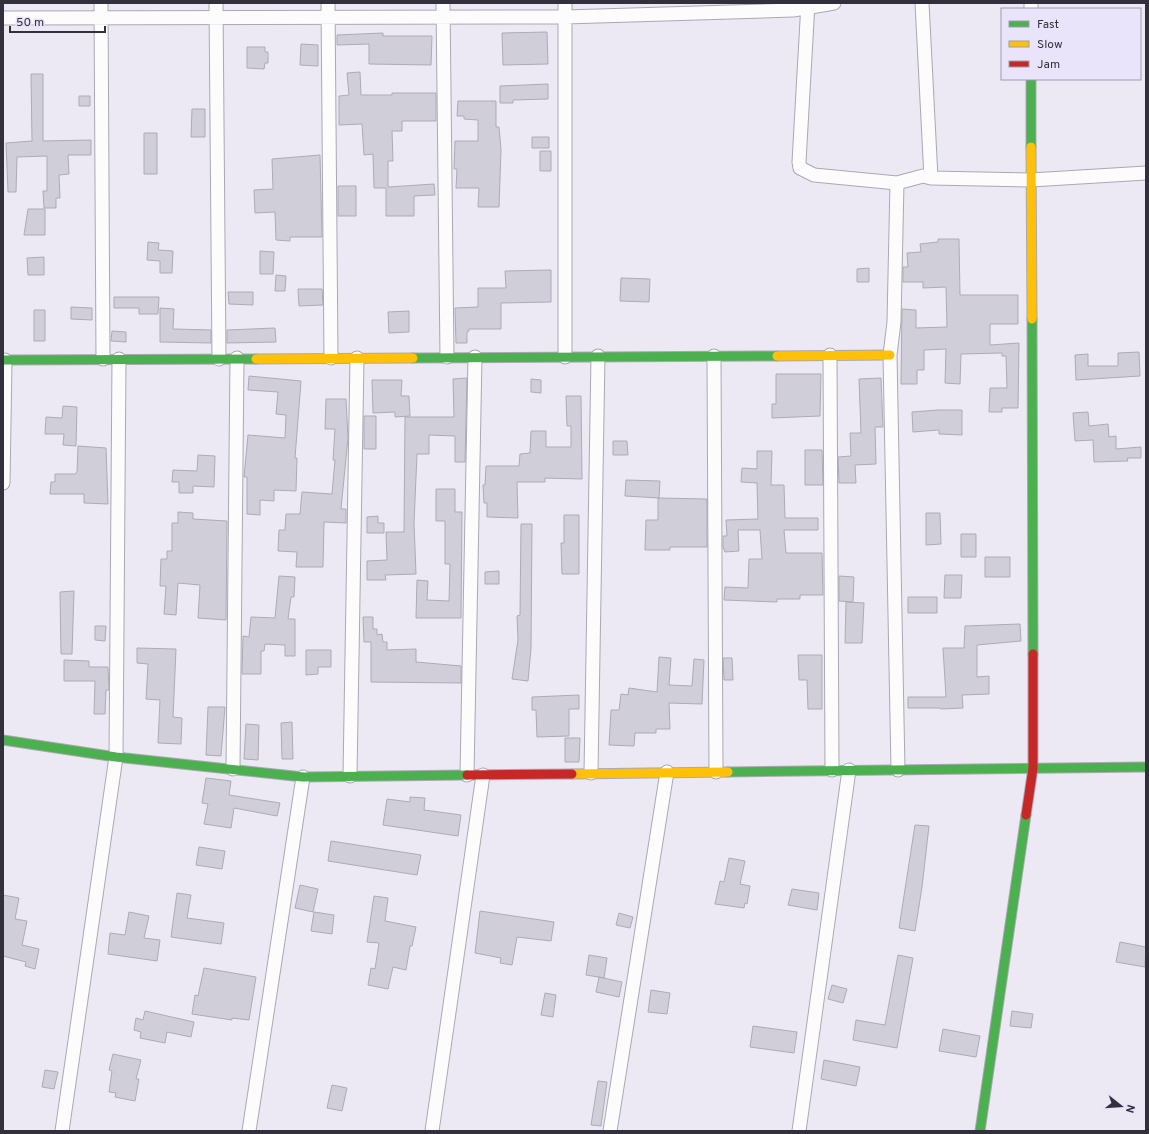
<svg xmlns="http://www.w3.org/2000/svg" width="1149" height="1134" font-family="Overpass,sans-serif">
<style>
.building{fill:#d0ced9;stroke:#adabb5}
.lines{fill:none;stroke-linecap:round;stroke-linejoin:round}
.street-casing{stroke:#aba8b3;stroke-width:15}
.fast-casing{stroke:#aba8b3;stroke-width:11}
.slow-casing{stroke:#aba8b3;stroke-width:11}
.jam-casing{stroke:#aba8b3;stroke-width:11}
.street{stroke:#fcfcfd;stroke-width:13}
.fast{stroke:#4caf50;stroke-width:9}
.slow{stroke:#ffc107;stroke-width:9}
.jam{stroke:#c62828;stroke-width:9}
</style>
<rect width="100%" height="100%" fill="#ece9f4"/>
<path class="building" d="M 547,32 L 548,64 L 503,65 L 502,33 Z
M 383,33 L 383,36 L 432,36 L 431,65 L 369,64 L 369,44 L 337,45 L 337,35 Z
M 301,44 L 318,45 L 318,66 L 300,65 Z
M 247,47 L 265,47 L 265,52 L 268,52 L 268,63 L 265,63 L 264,69 L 247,68 Z
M 360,72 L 361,95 L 392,95 L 392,93 L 436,93 L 436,121 L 402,121 L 402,131 L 392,131 L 393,161 L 388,161 L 388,187 L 434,184 L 435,195 L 414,196 L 414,216 L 386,216 L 386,188 L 374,188 L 373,154 L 364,155 L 362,124 L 339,125 L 339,96 L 349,95 L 347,73 Z
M 31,74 L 43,74 L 43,141 L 91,140 L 91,155 L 68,155 L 69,174 L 59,175 L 60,198 L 56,198 L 56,208 L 44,208 L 43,191 L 47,191 L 47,156 L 17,157 L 16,192 L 8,192 L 6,143 L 32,141 Z
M 548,84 L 548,99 L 513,100 L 513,103 L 500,103 L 500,86 Z
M 79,96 L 90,96 L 90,106 L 79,106 Z
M 458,101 L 496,101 L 496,127 L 499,127 L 501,150 L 499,207 L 478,207 L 479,188 L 456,188 L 457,169 L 454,169 L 455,141 L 478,141 L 478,120 L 464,119 L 464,116 L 457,116 Z
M 192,109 L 205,109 L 205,137 L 191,137 Z
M 144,133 L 157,133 L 157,174 L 144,174 Z
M 532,137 L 549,137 L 549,148 L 532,148 Z
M 540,151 L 551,151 L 551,171 L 540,171 Z
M 320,155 L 322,237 L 290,237 L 290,241 L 276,240 L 275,212 L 255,213 L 254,190 L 273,189 L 272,159 Z
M 338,186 L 356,186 L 356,216 L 338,216 Z
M 28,209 L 45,209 L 45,235 L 24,235 Z
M 938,239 L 959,239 L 960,295 L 1018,295 L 1018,324 L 990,324 L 990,345 L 1019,343 L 1018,408 L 1002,408 L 1002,412 L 989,412 L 990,388 L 1007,388 L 1006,356 L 1002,356 L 1002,353 L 961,354 L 960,384 L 945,383 L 946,349 L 924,350 L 924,370 L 917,370 L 917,384 L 901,384 L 902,309 L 916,310 L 916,328 L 947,327 L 946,287 L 923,288 L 923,282 L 903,282 L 903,267 L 908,267 L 907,253 L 921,252 L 920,244 L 938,242 Z
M 148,242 L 159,243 L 158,250 L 173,251 L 172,273 L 160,273 L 160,261 L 147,260 Z
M 260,251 L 274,252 L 273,274 L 260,274 Z
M 44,257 L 44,275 L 28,275 L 27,258 Z
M 869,268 L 869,282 L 857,282 L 857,269 Z
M 551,270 L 551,302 L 501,303 L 501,329 L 469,329 L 469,331 L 467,332 L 467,343 L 456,343 L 455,308 L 478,307 L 478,288 L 506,288 L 505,271 Z
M 276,275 L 286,276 L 285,291 L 275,291 Z
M 621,278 L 650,279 L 649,302 L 620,301 Z
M 298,289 L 322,289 L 323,305 L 299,306 Z
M 228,292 L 253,292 L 253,305 L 229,304 Z
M 114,297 L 159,297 L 158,314 L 139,314 L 139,308 L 114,308 Z
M 71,307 L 92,308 L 92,320 L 71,319 Z
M 160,308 L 174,309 L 173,329 L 211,330 L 211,343 L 160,342 Z
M 34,310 L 45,310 L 45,341 L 34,341 Z
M 409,311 L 409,332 L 389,333 L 388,312 Z
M 275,328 L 276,342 L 227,343 L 227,330 Z
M 112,331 L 126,332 L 126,342 L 111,341 Z
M 1139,352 L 1140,376 L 1076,380 L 1075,355 L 1088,354 L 1088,366 L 1118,366 L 1118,353 Z
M 776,374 L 821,374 L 820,416 L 772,418 L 772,404 L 776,404 Z
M 249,376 L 301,381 L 295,458 L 297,458 L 296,491 L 274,490 L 274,501 L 260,500 L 260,515 L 247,514 L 247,477 L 244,477 L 248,435 L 285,438 L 286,415 L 276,414 L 278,392 L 248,390 Z
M 467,378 L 465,462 L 455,462 L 455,436 L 429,435 L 429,454 L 417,454 L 414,523 L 416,574 L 385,575 L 386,580 L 367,580 L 367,561 L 387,560 L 386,532 L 404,532 L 405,417 L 454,417 L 453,379 Z
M 881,378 L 883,427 L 875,427 L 876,464 L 855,465 L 856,483 L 839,483 L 838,457 L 851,456 L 850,433 L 861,433 L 859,379 Z
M 531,379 L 541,380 L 541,393 L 531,392 Z
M 372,380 L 402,380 L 401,396 L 409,396 L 410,416 L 395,417 L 395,412 L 373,413 Z
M 566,396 L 581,396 L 582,479 L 545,478 L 545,482 L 517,482 L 518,518 L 487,517 L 487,503 L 484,503 L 483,485 L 485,485 L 486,466 L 519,466 L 520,454 L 530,453 L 531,431 L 546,431 L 546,447 L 571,447 L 571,426 L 567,426 Z
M 326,399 L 346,399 L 348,438 L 341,509 L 346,509 L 346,523 L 324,522 L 323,567 L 296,567 L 297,552 L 278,551 L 279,530 L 285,530 L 286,514 L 300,514 L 302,492 L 332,494 L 335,460 L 333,460 L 335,429 L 325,429 Z
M 63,406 L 77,407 L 76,446 L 63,445 L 64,434 L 45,434 L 46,417 L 62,418 Z
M 938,410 L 962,410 L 962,435 L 939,434 L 939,430 L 913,432 L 912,412 Z
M 1088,412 L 1089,426 L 1108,424 L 1109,437 L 1116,436 L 1116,449 L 1141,447 L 1141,458 L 1127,458 L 1128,461 L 1094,462 L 1093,440 L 1075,441 L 1073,413 Z
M 364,416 L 376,416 L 376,449 L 364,449 Z
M 613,441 L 627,441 L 628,455 L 613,455 Z
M 78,446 L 106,448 L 108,504 L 84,503 L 84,494 L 50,494 L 51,482 L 55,482 L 55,474 L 75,474 L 77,472 Z
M 805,450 L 822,450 L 823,485 L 805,485 Z
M 757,451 L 772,451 L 771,485 L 784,485 L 785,518 L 818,518 L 818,530 L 784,530 L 786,553 L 822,553 L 823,595 L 800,595 L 800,599 L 777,599 L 777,602 L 724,600 L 725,587 L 748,588 L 749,559 L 762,559 L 760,530 L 738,530 L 739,551 L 725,552 L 723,547 L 723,536 L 727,536 L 726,520 L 758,519 L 757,483 L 741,482 L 742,468 L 757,469 Z
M 198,455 L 215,456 L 214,487 L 193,486 L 193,493 L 179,493 L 179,482 L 172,482 L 173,470 L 197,471 Z
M 626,480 L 660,481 L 659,498 L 625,496 Z
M 436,489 L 455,489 L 455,512 L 462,512 L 461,618 L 416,618 L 417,580 L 428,581 L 427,600 L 449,601 L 450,564 L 445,564 L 445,521 L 436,521 Z
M 658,498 L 707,499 L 707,547 L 670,547 L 670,550 L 645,550 L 646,520 L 658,520 Z
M 178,512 L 193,513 L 193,519 L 227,521 L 226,620 L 198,618 L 200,585 L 178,583 L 176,615 L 164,614 L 166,586 L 160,586 L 161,559 L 167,559 L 167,551 L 172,551 L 172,523 L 178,523 Z
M 926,513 L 940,513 L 941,544 L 926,545 Z
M 564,515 L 579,515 L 579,574 L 562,574 L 561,543 L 564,543 Z
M 378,516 L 378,523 L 384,523 L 384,533 L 367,533 L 367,517 Z
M 521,524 L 532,524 L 531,648 L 528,681 L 512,679 L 518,640 L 517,616 L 520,615 Z
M 961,534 L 976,534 L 976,557 L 961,557 Z
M 985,557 L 1010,557 L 1010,577 L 985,577 Z
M 499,571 L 499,584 L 485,584 L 485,572 Z
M 945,575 L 962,575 L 961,598 L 944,598 Z
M 279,576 L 295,577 L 294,597 L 291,597 L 288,619 L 295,619 L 295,656 L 285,656 L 285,645 L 265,644 L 264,651 L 261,651 L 261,674 L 242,674 L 243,636 L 249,637 L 251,617 L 275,618 Z
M 839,576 L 854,577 L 853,602 L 839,601 Z
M 74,591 L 72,654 L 61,654 L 60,592 Z
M 908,597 L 937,597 L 937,613 L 908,613 Z
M 846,602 L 864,603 L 862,643 L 845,643 Z
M 363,617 L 373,617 L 373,629 L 377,629 L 377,635 L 382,634 L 383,642 L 387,642 L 387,650 L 416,649 L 416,662 L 461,666 L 461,683 L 371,682 L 371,642 L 364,642 Z
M 1020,624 L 1021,641 L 977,645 L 977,677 L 989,676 L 989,694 L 962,695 L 963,708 L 941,709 L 940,708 L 908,708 L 908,697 L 946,697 L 943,648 L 964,648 L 965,626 Z
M 95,626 L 106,626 L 105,641 L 95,640 Z
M 137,648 L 176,649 L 173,717 L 182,718 L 181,744 L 158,743 L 160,700 L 146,699 L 148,664 L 137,663 Z
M 306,650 L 331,650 L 331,667 L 318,667 L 318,674 L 306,675 Z
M 798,655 L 822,655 L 822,709 L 808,709 L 807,680 L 799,680 Z
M 659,657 L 671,658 L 669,685 L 692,686 L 694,659 L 704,660 L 702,704 L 669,703 L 670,729 L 656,729 L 656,733 L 635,733 L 634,746 L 609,745 L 611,710 L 619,710 L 621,694 L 628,695 L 629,688 L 657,692 Z
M 723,658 L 732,658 L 733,680 L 724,680 Z
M 64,660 L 89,661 L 89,667 L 108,667 L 109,690 L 106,690 L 105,714 L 94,714 L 95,681 L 64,681 Z
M 579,695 L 579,709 L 569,709 L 569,736 L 537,737 L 536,710 L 532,710 L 532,697 Z
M 208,707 L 225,707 L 221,756 L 206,755 Z
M 292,722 L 293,759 L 282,759 L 281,723 Z
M 246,724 L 259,725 L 258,760 L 244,759 Z
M 565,738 L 580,738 L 579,762 L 565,762 Z
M 206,778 L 231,781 L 229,795 L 280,803 L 277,816 L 234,808 L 231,828 L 204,824 L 208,804 L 202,803 Z
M 410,797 L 425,798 L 424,810 L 461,815 L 458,836 L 383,825 L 387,799 L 410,802 Z
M 915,825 L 929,826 L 922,887 L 915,931 L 899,928 Z
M 331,841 L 421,855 L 417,875 L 328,861 Z
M 199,847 L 225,851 L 222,869 L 196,865 Z
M 729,858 L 745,861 L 740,884 L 750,886 L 747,904 L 745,903 L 744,908 L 715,904 L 720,881 L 724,882 Z
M 300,885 L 318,889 L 313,912 L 295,908 Z
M 792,889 L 819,893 L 817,910 L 788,905 Z
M 177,893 L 191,895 L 187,918 L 224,923 L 221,944 L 171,937 Z
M 3,895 L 19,898 L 15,919 L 27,921 L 22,945 L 39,949 L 35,969 L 25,966 L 26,962 L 3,956 Z
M 374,896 L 388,898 L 385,921 L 416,927 L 412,946 L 410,946 L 406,970 L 393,967 L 388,989 L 368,985 L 371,968 L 375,969 L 379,943 L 367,942 Z
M 480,911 L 554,922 L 551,941 L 517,937 L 512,965 L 500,963 L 501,958 L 475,953 Z
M 129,912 L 149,916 L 144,938 L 160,940 L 157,961 L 108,954 L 110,933 L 125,935 Z
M 314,912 L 334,915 L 332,934 L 311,931 Z
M 619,913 L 633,917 L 630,928 L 616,925 Z
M 1120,942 L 1146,947 L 1145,967 L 1116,962 Z
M 589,955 L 607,958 L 604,978 L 586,975 Z
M 898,955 L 913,958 L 897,1048 L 853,1040 L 856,1020 L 885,1025 Z
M 204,968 L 256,977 L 249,1020 L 232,1018 L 232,1020 L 192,1014 L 195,995 L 198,996 Z
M 599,977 L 622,982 L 619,997 L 596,992 Z
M 832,985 L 847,989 L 843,1003 L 828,999 Z
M 651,990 L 670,993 L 667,1014 L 648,1012 Z
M 545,993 L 556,995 L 553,1017 L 541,1015 Z
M 145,1011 L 194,1022 L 191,1037 L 167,1032 L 165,1043 L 140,1038 L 141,1032 L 134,1030 L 136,1018 L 143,1020 Z
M 1012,1011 L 1033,1014 L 1031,1028 L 1010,1026 Z
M 753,1026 L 797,1032 L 794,1053 L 750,1047 Z
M 943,1029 L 980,1036 L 976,1057 L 939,1051 Z
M 113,1054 L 141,1060 L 136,1079 L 139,1079 L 135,1101 L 115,1097 L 116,1093 L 109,1092 L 112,1071 L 109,1070 Z
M 824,1060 L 860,1067 L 856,1086 L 821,1079 Z
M 45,1070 L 58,1072 L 54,1089 L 42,1087 Z
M 598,1081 L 607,1082 L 601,1126 L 591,1125 Z
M 332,1085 L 347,1088 L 342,1111 L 327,1108 Z"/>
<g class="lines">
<defs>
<path id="street" d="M 101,3 L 103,359
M 216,3 L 219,359
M 328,3 L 331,358
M 443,3 L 447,357
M 565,3 L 565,357
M 808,3 L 799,162 L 800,168 L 814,175 L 897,183 L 923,176 L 931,178 L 1031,180 L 1146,173
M 922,3 L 931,178
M 1031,3 L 1031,9
M 3,18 L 565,17 L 793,10 L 834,3
M 897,183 L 894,322 L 890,355 L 898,770
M 830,355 L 832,770
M 714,356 L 716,772
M 3,483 L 5,360
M 233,769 L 237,358
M 591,773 L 598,356
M 467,775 L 475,357
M 350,776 L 357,358
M 62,1131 L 116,757 L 119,359
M 249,1131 L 303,777
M 432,1131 L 483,775
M 610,1131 L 667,772
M 799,1131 L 849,770"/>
<path id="fast" d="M 1031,79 L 1031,147
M 1032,319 L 1033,654
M 413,358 L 777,356
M 3,360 L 256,359
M 3,740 L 116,757 L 303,777 L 467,775
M 728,772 L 1146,767
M 980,1131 L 1026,815"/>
<path id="slow" d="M 1031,147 L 1032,319
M 777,356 L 890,355
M 256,359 L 413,358
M 572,774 L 728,772"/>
<path id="jam" d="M 467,775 L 572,774
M 1026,815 L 1033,768 L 1033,654"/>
</defs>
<use href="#street" class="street-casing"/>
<use href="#fast" class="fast-casing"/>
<use href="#slow" class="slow-casing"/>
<use href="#jam" class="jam-casing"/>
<use href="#street" class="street"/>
<use href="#fast" class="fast"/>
<use href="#slow" class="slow"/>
<use href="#jam" class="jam"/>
</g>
<rect width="1149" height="1134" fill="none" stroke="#33303d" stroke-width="8"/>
<rect x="1001" y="8" width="140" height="72" fill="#e9e4f9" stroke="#a09cae"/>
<rect x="1009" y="21" width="20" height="6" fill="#4caf50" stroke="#a09cae"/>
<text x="1037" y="28" font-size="12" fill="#33303d">Fast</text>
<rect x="1009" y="41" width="20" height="6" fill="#ffc107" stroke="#a09cae"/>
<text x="1037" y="48" font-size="12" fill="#33303d">Slow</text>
<rect x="1009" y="61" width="20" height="6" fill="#c62828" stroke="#a09cae"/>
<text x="1037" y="68" font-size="12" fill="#33303d">Jam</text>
<g transform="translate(1121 1106) rotate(107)" stroke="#e9e4f9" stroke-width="3" paint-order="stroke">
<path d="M0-3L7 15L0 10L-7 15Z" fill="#33303d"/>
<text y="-6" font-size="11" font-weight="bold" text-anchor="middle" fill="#33303d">N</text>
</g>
<path d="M10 26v6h95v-6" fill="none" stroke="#33303d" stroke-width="2"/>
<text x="16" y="26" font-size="12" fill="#33303d" stroke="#e9e4f9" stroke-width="3" paint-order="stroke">50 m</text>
</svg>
